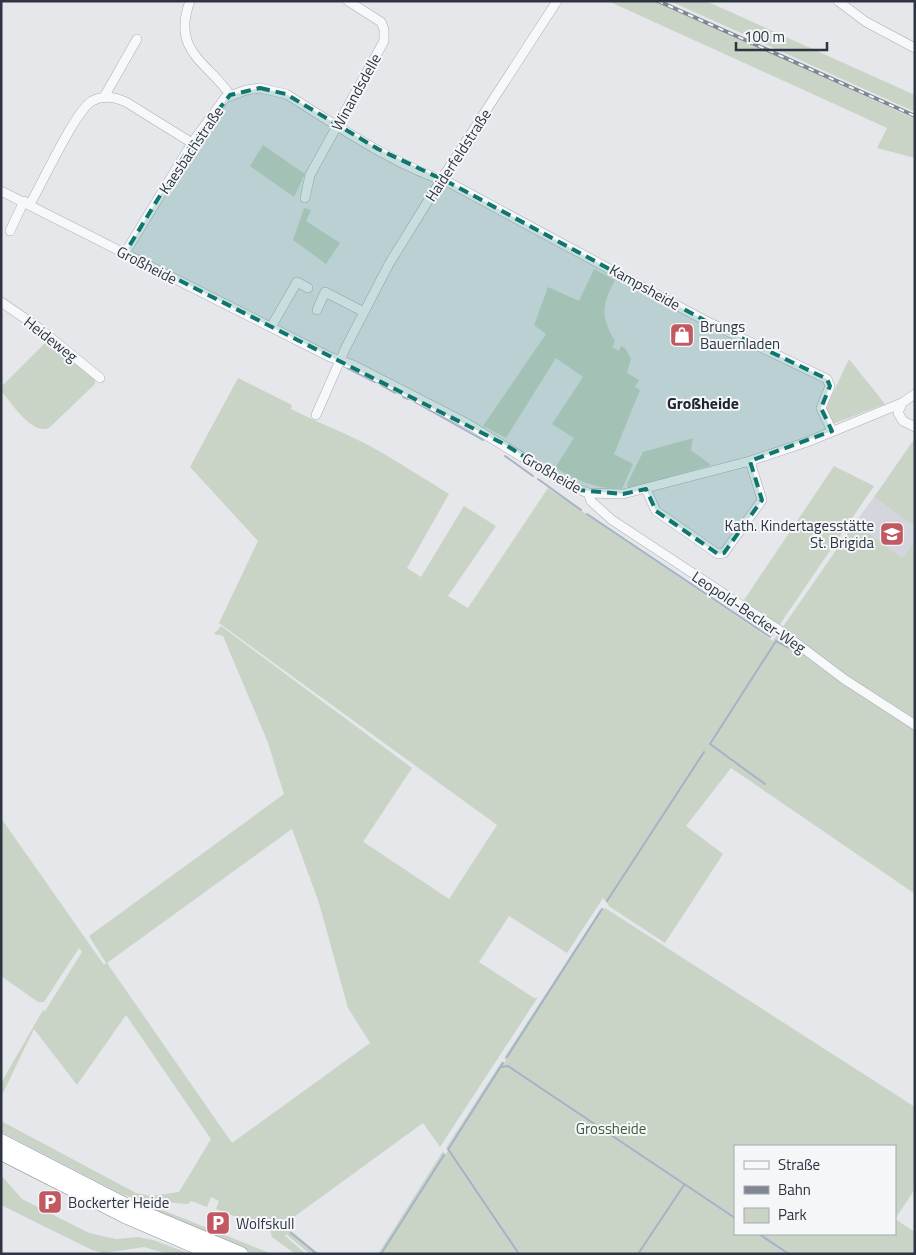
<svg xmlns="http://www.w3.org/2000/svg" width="916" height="1255" font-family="'Titillium Web',sans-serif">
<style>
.built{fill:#d3d6dd}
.green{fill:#c9d4c7;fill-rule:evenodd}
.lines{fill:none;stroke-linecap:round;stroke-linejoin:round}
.stream{stroke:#a4b3c7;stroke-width:2}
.minor-casing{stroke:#aaaeb5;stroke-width:10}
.highway-casing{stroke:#8e94a0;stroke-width:15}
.minor{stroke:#f7f8fa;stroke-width:9}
.highway{stroke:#fff;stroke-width:14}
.rail-casing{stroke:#808693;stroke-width:4}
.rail{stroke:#f4f6f8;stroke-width:2;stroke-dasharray:5.5;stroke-linecap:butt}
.marked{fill:#0f766e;fill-opacity:0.2;stroke:#0f766e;stroke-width:4;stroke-dasharray:10 6;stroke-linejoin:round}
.labels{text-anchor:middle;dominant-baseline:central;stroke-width:4;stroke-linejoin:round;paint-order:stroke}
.street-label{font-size:15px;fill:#2e3442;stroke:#f4f6f8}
.poi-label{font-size:15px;fill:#2e3442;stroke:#f4f6f8;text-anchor:start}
.park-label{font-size:15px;fill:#415d3c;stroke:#f4f6f8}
.neighbourhood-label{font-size:16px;font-weight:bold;fill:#202533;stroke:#f4f6f8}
</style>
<rect width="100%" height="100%" fill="#e5e7eb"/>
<path class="built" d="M 874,497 L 915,527 L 915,541 L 902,558 L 855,523 Z"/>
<path class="green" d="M 608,1 L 655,1 L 915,119 L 915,158 L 877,148 L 887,128 Z
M 670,1 L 706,1 L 915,95 L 915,112 Z
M 263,145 L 305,174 L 294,197 L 250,166 Z
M 304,208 L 311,210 L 306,221 L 340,243 L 326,264 L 293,240 Z
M 594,269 L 615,280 C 602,305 600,316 615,341 L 612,347 L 619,351 L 621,346 L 625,348 L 631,359 L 627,373 L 639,380 L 635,387 L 640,390 L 614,454 L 633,464 L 622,489 C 593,488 579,481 555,468 L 574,438 L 552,424 L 583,377 L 556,358 L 506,438 L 483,426 L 546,334 L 534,325 L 548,287 L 579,301 Z
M 48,340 L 95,377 L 95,384 L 49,428 C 31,435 12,403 1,391 L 1,387 Z
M 849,359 L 885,404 L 833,424 L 826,408 Z
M 238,378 L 292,405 L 291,409 C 316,422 344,432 370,446 C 397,461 423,478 449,494 L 407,568 L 421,577 L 464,506 L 496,526 L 448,596 L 468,608 L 548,488 L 773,641 L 855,523 L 902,558 L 915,541 L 915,894 L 731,768 L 686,826 L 723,854 L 665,943 L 610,907 L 603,898 L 567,953 L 509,916 L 479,962 L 534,998 L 538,997 L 440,1147 L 423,1123 L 287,1222 L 290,1230 L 319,1254 L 310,1254 L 286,1234 L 285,1236 L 306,1254 L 295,1254 L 272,1237 L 270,1230 L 216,1209 L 219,1201 L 211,1197 L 207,1207 L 191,1201 L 188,1204 L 140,1200 L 123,1195 L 1,1132 L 1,1121 L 136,1193 L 151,1196 L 179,1192 L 211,1139 L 126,1015 L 77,1085 L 34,1029 L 1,1097 L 1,1083 L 43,1010 L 45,1011 L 82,952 L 79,948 L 44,1002 L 38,1002 L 1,976 L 1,818 L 104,965 L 106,963 L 89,936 L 284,794 L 267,740 L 223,636 L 214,634 L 221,626 L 412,768 L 363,842 L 365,843 L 449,899 L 497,825 L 219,623 L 258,541 L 190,467 ZM 292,829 L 319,903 L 348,1008 L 370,1043 L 232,1143 L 107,963 Z
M 693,438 L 691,450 L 711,465 L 628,489 L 627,484 L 643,452 Z
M 915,438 L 915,527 L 874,497 Z
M 834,466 L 874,486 L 772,636 L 736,612 Z
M 605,908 L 915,1107 L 915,1189 L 895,1219 L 915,1232 L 915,1254 L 378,1254 L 443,1151 L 445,1154 L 448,1151 L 446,1148 L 502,1061 L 504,1063 L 506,1060 L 504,1058 L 600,910 ZM 735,1146 L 895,1146 L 895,1234 L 735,1234 Z
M 1,1175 L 22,1199 L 89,1233 L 116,1239 L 138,1237 L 153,1240 L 191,1254 L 168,1254 L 144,1247 L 104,1253 L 92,1250 L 1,1205 Z
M 151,1207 L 165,1211 L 272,1254 L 252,1254 L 142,1208 Z"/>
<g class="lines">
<path class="stream" d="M 347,368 L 375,382
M 381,385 L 395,393
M 403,397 L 408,399
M 415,402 L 483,440
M 505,456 L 533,476
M 538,479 L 581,510
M 587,514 L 770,637
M 765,784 L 710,744 L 776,641 L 789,648
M 607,901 L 704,752
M 507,1057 L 602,909
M 501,1067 L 508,1066 L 735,1218
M 449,1148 L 503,1063
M 448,1149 L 519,1254
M 291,1233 L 317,1254
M 759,1234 L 789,1254
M 381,1254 L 444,1155
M 638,1254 L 684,1185"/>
<defs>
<path id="minor" d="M 190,1 C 171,52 208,62 230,95
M 838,1 L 866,22 L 915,48
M 104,97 L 137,39
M 1,191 L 330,357 L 353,365 L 468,424 L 568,485 L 588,493 L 623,494 L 750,461 L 807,442 L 902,403
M 305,198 L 310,175 L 384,41 L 384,29 L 381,22 L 348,1
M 30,204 C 42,184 75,111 92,101 C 103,95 115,97 126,102 L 192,143
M 10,231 L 24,201
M 125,253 L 192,143 L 225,98 L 246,90 L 260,88 L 286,94 C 338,126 392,164 450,183 L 704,320 L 827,379 L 830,386 L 821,408 L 832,431
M 1,302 L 39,328 L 100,378
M 317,310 L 325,292 L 364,312
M 271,327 L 297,282 L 308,288
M 915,394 L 902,403 L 898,413 L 903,421 L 915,427
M 316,415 L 346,347 L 389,264 L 441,180 L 557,1
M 646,489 L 656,511 L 718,554 L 724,553 L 762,500 L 750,461
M 588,493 L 591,501 L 612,520 L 779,630 L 844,679 L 915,725"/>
<path id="highway" d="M 1,1141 L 129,1207 L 241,1254
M 1,1153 L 125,1216 L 213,1254"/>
</defs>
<use href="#minor" class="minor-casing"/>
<use href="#highway" class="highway-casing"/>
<use href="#minor" class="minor"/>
<use href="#highway" class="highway"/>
<defs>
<path id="rail" d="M 658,1 L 915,116"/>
</defs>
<use href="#rail" class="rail-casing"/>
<use href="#rail" class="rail"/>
</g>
<path class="marked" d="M 260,88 L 286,94 L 378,149 L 450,183 L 704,320 L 827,379 L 830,386 L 821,408 L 832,431 L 750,461 L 762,500 L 724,553 L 718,554 L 656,511 L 646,489 L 623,494 L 578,490 L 504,444 L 125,253 L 192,143 L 230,95 Z"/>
<defs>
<symbol id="shop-square" viewBox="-11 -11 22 22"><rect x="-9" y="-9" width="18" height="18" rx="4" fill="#c25861" stroke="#f4f6f8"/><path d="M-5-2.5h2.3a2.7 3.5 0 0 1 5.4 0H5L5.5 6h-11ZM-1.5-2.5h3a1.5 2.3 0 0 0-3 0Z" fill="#fff"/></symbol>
<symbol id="school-square" viewBox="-11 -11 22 22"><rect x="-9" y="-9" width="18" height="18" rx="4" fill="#c25861" stroke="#f4f6f8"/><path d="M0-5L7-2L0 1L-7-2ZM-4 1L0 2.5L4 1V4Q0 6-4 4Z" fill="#fff"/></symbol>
<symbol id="parking-square" viewBox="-11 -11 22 22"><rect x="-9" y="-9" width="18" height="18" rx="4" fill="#c25861" stroke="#f4f6f8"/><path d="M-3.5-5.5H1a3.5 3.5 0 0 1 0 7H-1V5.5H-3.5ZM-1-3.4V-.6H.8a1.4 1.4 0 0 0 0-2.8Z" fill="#fff"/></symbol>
</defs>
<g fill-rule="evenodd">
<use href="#shop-square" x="668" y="321" width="28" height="28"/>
<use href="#school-square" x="878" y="520" width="28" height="28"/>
<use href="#parking-square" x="36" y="1188" width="28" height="28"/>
<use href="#parking-square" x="204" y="1209" width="28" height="28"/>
</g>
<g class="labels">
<g class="street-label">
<text transform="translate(356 92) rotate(-61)">Winandsdelle</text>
<text transform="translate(191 150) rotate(-56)">Kaesbachstraße</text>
<text transform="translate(458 155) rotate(-57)">Haiderfeldstraße</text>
<text transform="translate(147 265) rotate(27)">Großheide</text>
<text transform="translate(645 287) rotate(29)">Kampsheide</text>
<text transform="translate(51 339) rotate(38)">Heideweg</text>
<text transform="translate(552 473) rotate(30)">Großheide</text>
<text transform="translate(749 612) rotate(34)">Leopold-Becker-Weg</text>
</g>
<g class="poi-label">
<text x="700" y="326">Brungs<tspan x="700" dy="17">Bauernladen</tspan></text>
<text x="874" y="525" text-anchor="end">Kath. Kindertagesstätte<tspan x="874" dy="17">St. Brigida</tspan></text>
<text x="68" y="1202">Bockerter Heide</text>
<text x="236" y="1223">Wolfskull</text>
</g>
<g class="park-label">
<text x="611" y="1128">Grossheide</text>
</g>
<g class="neighbourhood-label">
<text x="703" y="403">Großheide</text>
</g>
</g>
<rect width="916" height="1255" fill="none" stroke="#2e3442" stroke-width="5"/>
<rect x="734" y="1145" width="162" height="90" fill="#f4f6f8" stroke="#a5a8af"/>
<rect x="744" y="1161" width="25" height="8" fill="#f7f8fa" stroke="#a5a8af"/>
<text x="778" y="1170" font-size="15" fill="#2e3442">Straße</text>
<rect x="744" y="1186" width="25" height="8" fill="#808693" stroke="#a5a8af"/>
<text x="778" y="1195" font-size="15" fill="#2e3442">Bahn</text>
<rect x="744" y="1208" width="25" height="15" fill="#c9d4c7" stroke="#a5a8af"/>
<text x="778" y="1220" font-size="15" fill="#2e3442">Park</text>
<path d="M736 42v8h91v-8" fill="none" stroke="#2e3442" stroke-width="2.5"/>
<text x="744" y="42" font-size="15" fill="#2e3442" stroke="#f4f6f8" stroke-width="4" paint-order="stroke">100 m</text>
</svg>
